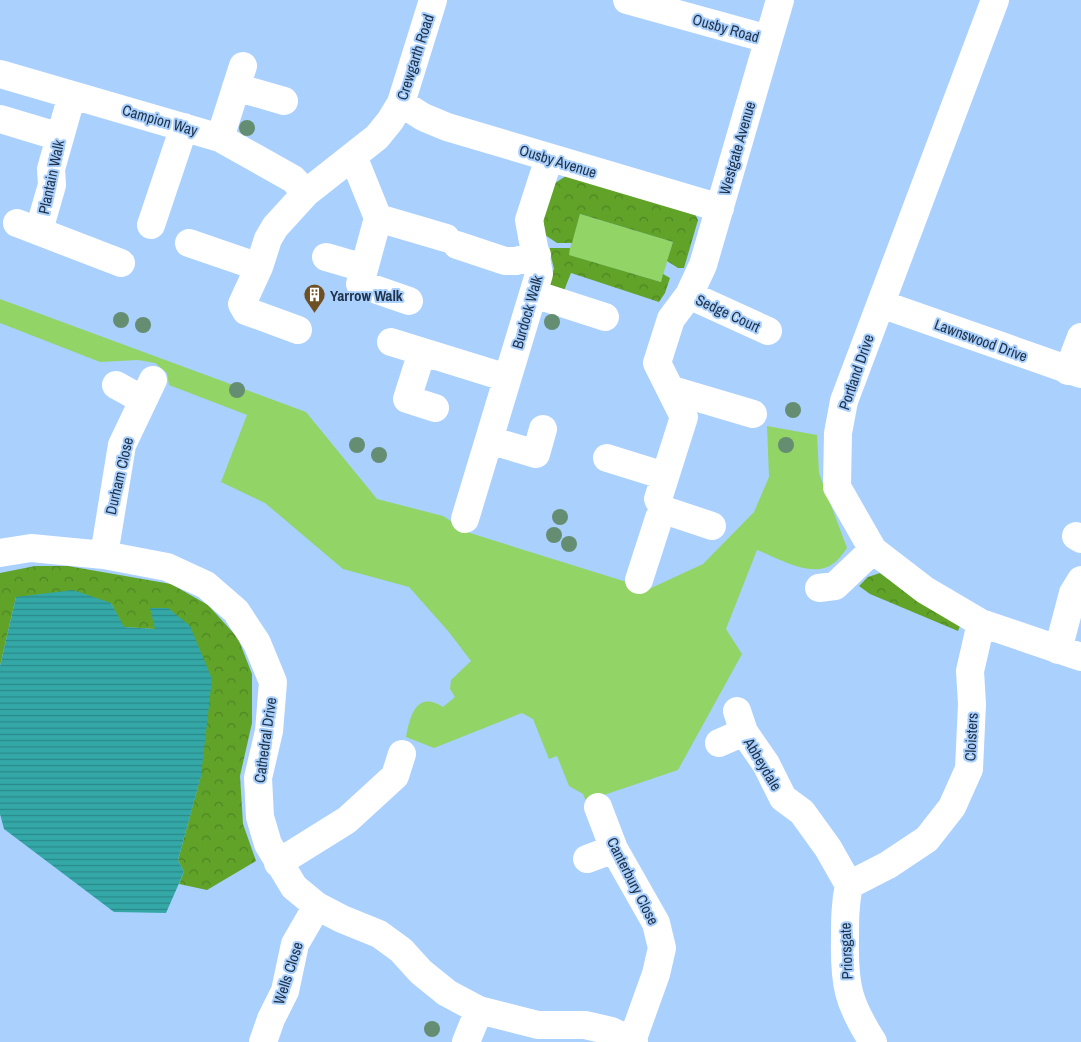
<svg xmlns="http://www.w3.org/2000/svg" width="1081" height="1042" font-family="'Archivo Narrow',sans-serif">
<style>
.green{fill:#92d466}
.forest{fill:url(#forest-crowns)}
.water{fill:url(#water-rules)}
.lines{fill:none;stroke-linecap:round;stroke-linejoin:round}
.minor{stroke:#fff;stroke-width:28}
.tree{fill:#658d72}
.labels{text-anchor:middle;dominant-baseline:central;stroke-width:4;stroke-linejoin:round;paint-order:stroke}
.street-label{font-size:15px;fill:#20334a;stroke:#aad0fe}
.poi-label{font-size:15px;font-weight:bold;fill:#20334a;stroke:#aad0fe;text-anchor:start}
</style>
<defs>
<pattern id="forest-crowns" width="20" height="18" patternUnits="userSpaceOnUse" patternTransform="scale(1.25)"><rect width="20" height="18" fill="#60a328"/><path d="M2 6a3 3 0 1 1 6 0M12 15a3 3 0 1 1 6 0" fill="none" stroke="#4f8524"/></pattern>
<pattern id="water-rules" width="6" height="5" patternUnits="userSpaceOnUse" patternTransform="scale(1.25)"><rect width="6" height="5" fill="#33a8a7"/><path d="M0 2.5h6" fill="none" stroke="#2b898a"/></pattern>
</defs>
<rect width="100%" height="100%" fill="#aad0fe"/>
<path class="green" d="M 580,214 L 673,242 L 661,282 L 568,255 Z
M 0,299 L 306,412 L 377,499 L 443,516 L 470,533 L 649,589 L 703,564 L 754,512 L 769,477 L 767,426 L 817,435 L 819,473 L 847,548 C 843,553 839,560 834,563 C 813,580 778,558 757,550 L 726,629 L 742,654 L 678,770 L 586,801 L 583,794 L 569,786 L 557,756 L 549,759 L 533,719 L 522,713 L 434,748 L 406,737 C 410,715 417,690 443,707 L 455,697 L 450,689 L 451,680 L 471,661 L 448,631 L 409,587 L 343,569 L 265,503 L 221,482 L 247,415 L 169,385 L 167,373 L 155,363 L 138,360 L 100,362 L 0,323 Z"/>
<path class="forest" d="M 566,176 L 694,212 L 698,220 L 684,268 L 678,268 L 667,261 L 673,242 L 580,214 L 572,243 L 557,243 L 545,235 L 543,217 L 555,183 Z
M 549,248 L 570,248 L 569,255 L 661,282 L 663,274 L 670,278 L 665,293 L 659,302 L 571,273 L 563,293 L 550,286 L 550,277 L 554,269 Z
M 35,566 L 68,566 L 171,584 L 208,605 L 238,638 L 252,674 L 252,723 L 240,776 L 243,824 L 256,861 L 207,890 L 179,884 L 184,872 L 178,860 L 201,775 L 155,629 L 123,627 L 111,603 L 16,597 L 0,666 L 0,573 Z
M 880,573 L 960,626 L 958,631 L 870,594 L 859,586 L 868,577 Z"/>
<path class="water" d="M 73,590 L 111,603 L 124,627 L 155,629 L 150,608 L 168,608 L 190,626 L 212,679 L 201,776 L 178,860 L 184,872 L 166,913 L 114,912 L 4,829 L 0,814 L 0,666 L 16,597 Z"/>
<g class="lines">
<path class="minor" d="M 627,0 L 768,39
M 995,0 L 844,401 L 838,433 L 837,487 L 873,550 L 925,590 L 981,623 L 1081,657
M 0,74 L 220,138 L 293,179 L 306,193
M 236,87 L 284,101
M 401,103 L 423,117 L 447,127 L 720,208
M 0,119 L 60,137
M 220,138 L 243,66
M 351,159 L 357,166 L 378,218 L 360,284 L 409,301
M 378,218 L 446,238
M 17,223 L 121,263
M 151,225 L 184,127
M 39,230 L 52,185 L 51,169 L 72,95
M 189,243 L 259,267
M 457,245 L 505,261 L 516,261 L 537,255
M 326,257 L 364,268
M 534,294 L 605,317
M 689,295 L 768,331
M 881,304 L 1081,374
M 298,330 L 246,311 L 242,304 L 259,267 L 268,239 L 275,227 L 306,193 L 377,137 L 390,121 L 401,103 L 433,0
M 391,342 L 507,378
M 422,352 L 407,399 L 435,408
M 1068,371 L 1081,337
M 116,385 L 143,400
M 672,390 L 753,414
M 489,440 L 536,454 L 543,429
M 607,458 L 665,476
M 465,519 L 539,274 L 529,220 L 549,158
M 712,526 L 664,510 L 658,499 L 684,417 L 657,363 L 671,319 L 689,295 L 703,265 L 780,0
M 1076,536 L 1081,539
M 0,553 L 31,548 L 104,555 L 167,567 L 206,585 L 236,611 L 257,643 L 273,682 L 269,731 L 258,778 L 260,817 L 268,844 L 294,887 L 317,906 L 342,919 L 379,934 L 401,950 L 421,972 L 447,993 L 479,1010 L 538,1025 L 585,1025 L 611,1031 L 634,1042
M 104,555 L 122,445 L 153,380
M 639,580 L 659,518 L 664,510
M 819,588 L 835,586 L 873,550
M 1058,650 L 1073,593 L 1081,580
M 737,711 L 744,732 L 766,764 L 783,798 L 802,812 L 828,848 L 849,885
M 719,743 L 744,732
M 598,807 L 614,849 L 656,923 L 662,948 L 656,974 L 632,1041
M 587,859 L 614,849
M 278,863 L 347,820 L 395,776 L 402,754
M 849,885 L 888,865 L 927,839 L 952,807 L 969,769 L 972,704 L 970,671 L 981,623
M 849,885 C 845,904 845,920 845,939 C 844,985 848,1003 873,1042
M 263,1042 L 271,1019 L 285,991 L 295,944 L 317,906
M 466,1042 L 479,1010"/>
</g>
<g class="tree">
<circle cx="247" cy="128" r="8"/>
<circle cx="121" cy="320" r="8"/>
<circle cx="552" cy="322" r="8"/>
<circle cx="143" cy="325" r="8"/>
<circle cx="237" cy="390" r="8"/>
<circle cx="793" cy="410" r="8"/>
<circle cx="357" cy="445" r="8"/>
<circle cx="786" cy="445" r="8"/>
<circle cx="379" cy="455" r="8"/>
<circle cx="560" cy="517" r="8"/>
<circle cx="554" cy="535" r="8"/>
<circle cx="569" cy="544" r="8"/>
<circle cx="432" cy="1029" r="8"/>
</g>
<defs>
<symbol id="building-pin" viewBox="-11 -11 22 30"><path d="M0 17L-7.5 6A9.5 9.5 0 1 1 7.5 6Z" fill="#6e5024" stroke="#aad0fe"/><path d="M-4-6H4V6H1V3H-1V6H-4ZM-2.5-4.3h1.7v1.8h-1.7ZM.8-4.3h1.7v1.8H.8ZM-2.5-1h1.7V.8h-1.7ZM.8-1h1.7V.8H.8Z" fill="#fff"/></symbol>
</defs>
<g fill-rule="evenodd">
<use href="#building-pin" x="302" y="282" width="25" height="34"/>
</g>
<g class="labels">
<g class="street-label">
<text transform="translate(726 28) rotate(16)">Ousby Road</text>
<text transform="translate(415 57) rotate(-72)">Crewgarth Road</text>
<text transform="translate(160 120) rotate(16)">Campion Way</text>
<text transform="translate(737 148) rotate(-74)">Westgate Avenue</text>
<text transform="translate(558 161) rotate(17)">Ousby Avenue</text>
<text transform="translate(51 177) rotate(-78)">Plantain Walk</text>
<text transform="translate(527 312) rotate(-74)">Burdock Walk</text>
<text transform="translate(728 313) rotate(25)">Sedge Court</text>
<text transform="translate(981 340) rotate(20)">Lawnswood Drive</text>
<text transform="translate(856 372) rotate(-71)">Portland Drive</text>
<text transform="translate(119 476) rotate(-77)">Durham Close</text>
<text transform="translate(971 737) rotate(-87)">Cloisters</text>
<text transform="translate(265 740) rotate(-82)">Cathedral Drive</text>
<text transform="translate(763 764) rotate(59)">Abbeydale</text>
<text transform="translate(633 881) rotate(63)">Canterbury Close</text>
<text transform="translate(846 951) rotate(-92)">Priorsgate</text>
<text transform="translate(288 973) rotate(-72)">Wells Close</text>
</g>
<g class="poi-label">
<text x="330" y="295">Yarrow Walk</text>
</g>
</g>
</svg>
